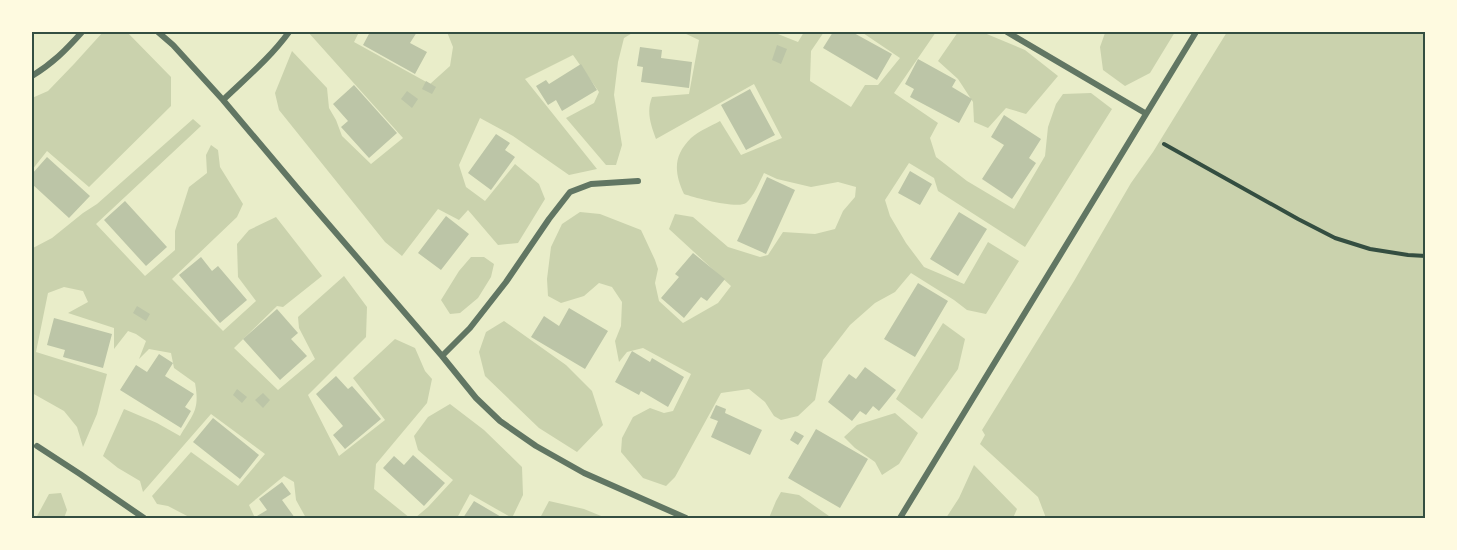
<svg xmlns="http://www.w3.org/2000/svg" width="1457" height="550" font-family="Lato,sans-serif">
<style>
.green{fill:#cad2ad}
.building{fill:#bcc5a7}
.lines{fill:none;stroke-linecap:round;stroke-linejoin:round}
.path{stroke:#344e41;stroke-width:4}
.minor{stroke:#617663;stroke-width:6}
.neatline{fill:none;stroke:#344e41;stroke-width:2}
</style>
<rect width="100%" height="100%" fill="#e9edc9"/>
<path class="green" d="M 103,32 L 127,32 L 171,77 L 171,106 L 89,187 L 47,151 L 32,170 L 32,98 L 48,91 L 74,64 Z
M 308,32 L 359,32 L 354,42 L 430,84 L 450,66 L 453,47 L 447,32 L 634,32 L 624,38 L 618,62 L 614,95 L 622,145 L 616,165 L 606,165 L 566,118 L 594,103 L 599,92 L 573,55 L 525,79 L 597,169 L 569,175 L 513,136 L 480,118 L 459,165 L 466,187 L 485,201 L 515,164 L 539,184 L 545,199 L 518,243 L 498,245 L 468,210 L 459,220 L 438,209 L 402,256 L 385,242 L 279,110 L 275,93 L 292,51 L 327,88 L 329,108 L 336,120 L 342,136 L 371,164 L 403,138 Z
M 682,32 L 773,32 L 798,42 L 804,32 L 824,32 L 811,51 L 810,81 L 851,107 L 865,85 L 878,85 L 900,58 L 863,33 L 864,32 L 936,32 L 894,93 L 938,123 L 930,138 L 936,157 L 967,181 L 1014,209 L 1045,156 L 1048,127 L 1056,104 L 1063,94 L 1091,93 L 1112,109 L 1025,247 L 938,191 L 934,178 L 909,163 L 885,200 L 890,216 L 906,243 L 924,267 L 964,284 L 988,242 L 1019,261 L 986,314 L 967,310 L 954,300 L 911,273 L 895,292 L 875,303 L 850,325 L 823,360 L 815,400 L 798,416 L 781,420 L 774,416 L 765,402 L 749,389 L 721,393 L 675,477 L 666,486 L 643,478 L 621,452 L 622,438 L 633,417 L 650,408 L 664,413 L 673,411 L 691,374 L 643,348 L 627,352 L 619,362 L 615,341 L 621,326 L 622,302 L 612,287 L 599,283 L 584,296 L 561,303 L 548,296 L 547,279 L 551,247 L 562,224 L 580,212 L 600,214 L 641,230 L 655,260 L 658,269 L 655,283 L 659,301 L 683,323 L 718,303 L 731,286 L 669,229 L 675,214 L 693,217 L 728,247 L 760,257 L 768,255 L 783,232 L 815,234 L 835,229 L 843,211 L 855,197 L 856,187 L 838,182 L 811,187 L 777,179 L 764,173 C 760,181 753,198 746,203 C 738,209 695,198 684,194 C 674,172 673,156 691,138 C 699,131 711,126 720,121 L 741,155 L 782,138 L 754,84 L 656,139 C 651,125 646,112 652,97 L 689,94 L 699,40 Z
M 958,32 L 982,32 L 1025,50 L 1058,76 L 1026,114 L 1006,108 L 988,128 L 974,122 L 973,102 L 958,79 L 938,61 Z
M 1129,32 L 1175,32 L 1150,73 L 1125,86 L 1103,70 L 1100,47 L 1105,33 L 1128,33 Z
M 1227,32 L 1425,32 L 1425,518 L 1046,518 L 1038,497 L 980,444 L 985,435 L 982,430 L 1074,281 L 1131,183 L 1153,152 Z
M 193,119 L 201,126 L 96,224 L 145,276 L 175,250 L 175,231 L 189,187 L 207,173 L 206,155 L 211,145 L 218,150 L 220,167 L 243,204 L 237,217 L 172,279 L 223,331 L 256,301 L 238,277 L 237,244 L 249,230 L 276,217 L 322,276 L 283,307 L 277,306 L 234,348 L 278,390 L 315,359 L 299,328 L 298,317 L 344,276 L 367,307 L 366,337 L 308,395 L 339,456 L 385,420 L 353,378 L 395,339 L 415,348 L 425,371 L 432,379 L 427,403 L 376,464 L 374,489 L 410,518 L 306,518 L 296,500 L 294,482 L 284,476 L 249,505 L 255,518 L 191,518 L 168,506 L 157,504 L 152,496 L 191,452 L 238,486 L 265,454 L 211,414 L 143,492 L 140,481 L 118,468 L 103,456 L 124,409 L 157,423 L 180,436 C 193,414 200,410 195,383 L 174,368 L 171,353 L 149,349 L 139,359 L 146,341 L 136,334 L 128,331 L 114,349 L 114,328 L 68,313 L 88,302 L 83,291 L 64,287 L 48,293 L 36,352 L 107,374 L 97,414 L 83,447 L 77,427 L 64,411 L 32,393 L 32,246 L 33,248 L 52,238 L 83,213 L 97,204 Z
M 471,257 L 484,257 L 494,264 L 491,277 L 478,298 L 460,313 L 450,314 L 441,300 L 459,271 Z
M 504,321 L 566,365 L 592,391 L 603,425 L 577,452 L 539,428 L 485,376 L 479,352 L 486,332 Z
M 943,323 L 965,339 L 958,369 L 922,419 L 896,399 Z
M 450,404 L 484,430 L 522,467 L 523,495 L 512,518 L 470,494 L 457,518 L 415,518 L 428,507 L 453,480 L 418,450 L 414,436 L 428,417 Z
M 895,413 L 918,433 L 899,464 L 882,475 L 875,462 L 855,448 L 844,437 L 857,425 Z
M 974,465 L 1017,509 L 1013,518 L 946,518 L 959,498 Z
M 781,492 L 799,495 L 829,516 L 829,518 L 769,518 L 776,501 Z
M 61,493 L 67,510 L 64,518 L 36,518 L 49,494 Z
M 549,501 L 584,509 L 606,518 L 540,518 Z"/>
<path class="building" d="M 370,32 L 417,32 L 410,43 L 427,52 L 415,74 L 363,45 Z
M 833,32 L 852,32 L 892,54 L 877,80 L 823,48 Z
M 777,45 L 787,49 L 781,64 L 772,60 Z
M 640,47 L 662,50 L 661,58 L 692,62 L 689,88 L 641,82 L 643,67 L 637,66 Z
M 918,59 L 956,80 L 952,87 L 972,99 L 959,123 L 910,97 L 914,89 L 905,84 Z
M 581,64 L 597,90 L 562,111 L 556,100 L 548,105 L 536,86 L 546,80 L 549,84 Z
M 426,81 L 436,87 L 432,94 L 422,89 Z
M 354,85 L 397,133 L 369,158 L 341,127 L 348,121 L 333,104 Z
M 750,89 L 775,135 L 746,150 L 721,105 Z
M 407,91 L 418,99 L 412,108 L 401,99 Z
M 1004,115 L 1041,139 L 1029,158 L 1036,163 L 1012,199 L 982,179 L 1004,145 L 991,137 Z
M 496,134 L 510,143 L 505,150 L 515,157 L 491,190 L 468,173 Z
M 47,157 L 90,196 L 69,218 L 32,184 L 32,174 Z
M 910,171 L 932,184 L 920,205 L 898,193 Z
M 767,177 L 795,190 L 766,254 L 737,241 Z
M 125,201 L 167,247 L 146,266 L 104,220 Z
M 959,212 L 987,229 L 958,276 L 930,259 Z
M 446,216 L 469,234 L 441,270 L 418,253 Z
M 693,253 L 725,279 L 707,301 L 701,297 L 684,318 L 661,298 L 679,277 L 675,274 Z
M 201,257 L 212,271 L 218,266 L 247,300 L 220,323 L 179,275 Z
M 918,283 L 948,301 L 915,357 L 884,339 Z
M 137,306 L 150,314 L 146,321 L 133,313 Z
M 569,308 L 608,331 L 585,369 L 531,337 L 544,316 L 559,326 Z
M 277,309 L 298,333 L 291,339 L 307,356 L 280,380 L 243,339 Z
M 54,318 L 112,334 L 103,368 L 63,357 L 65,350 L 47,345 Z
M 632,351 L 650,362 L 652,358 L 684,377 L 668,407 L 641,391 L 639,395 L 615,382 Z
M 159,354 L 173,363 L 165,376 L 194,394 L 185,407 L 191,411 L 181,428 L 120,390 L 136,365 L 147,372 Z
M 865,367 L 896,390 L 879,411 L 873,406 L 866,415 L 860,411 L 852,421 L 828,402 L 849,374 L 856,379 Z
M 336,376 L 348,389 L 352,386 L 381,419 L 345,449 L 333,435 L 343,426 L 316,394 Z
M 237,389 L 247,397 L 242,403 L 233,395 Z
M 263,393 L 270,400 L 263,408 L 255,400 Z
M 716,405 L 726,409 L 725,413 L 762,430 L 750,455 L 711,437 L 718,421 L 710,418 Z
M 213,418 L 259,455 L 240,479 L 193,442 Z
M 816,429 L 868,459 L 840,508 L 788,478 Z
M 795,431 L 804,436 L 798,445 L 790,440 Z
M 413,455 L 445,483 L 424,506 L 383,468 L 394,456 L 404,465 Z
M 282,482 L 291,494 L 282,500 L 295,518 L 259,518 L 257,516 L 267,510 L 259,499 Z
M 474,501 L 503,518 L 463,518 Z"/>
<g class="lines">
<path class="path" d="M 1164,144 L 1298,219 L 1335,238 L 1370,249 L 1408,255 L 1426,256"/>
<path class="minor" d="M 158,32 L 173,45 L 223,100 L 299,190 L 442,356 L 476,398 L 500,421 L 536,446 L 584,473 L 686,518
M 1007,32 L 1145,113
M 32,76 C 53,63 65,51 82,32
M 223,100 C 246,78 271,57 289,32
M 442,356 L 470,328 L 506,282 L 549,219 L 570,192 L 591,184 L 638,181
M 37,446 L 80,474 L 144,518
M 900,518 L 1196,32"/>
</g>
<rect width="1457" height="550" fill="none" stroke="#fefae0" stroke-width="66"/>
<rect x="33" y="33" width="1391" height="484" class="neatline"/>
</svg>
